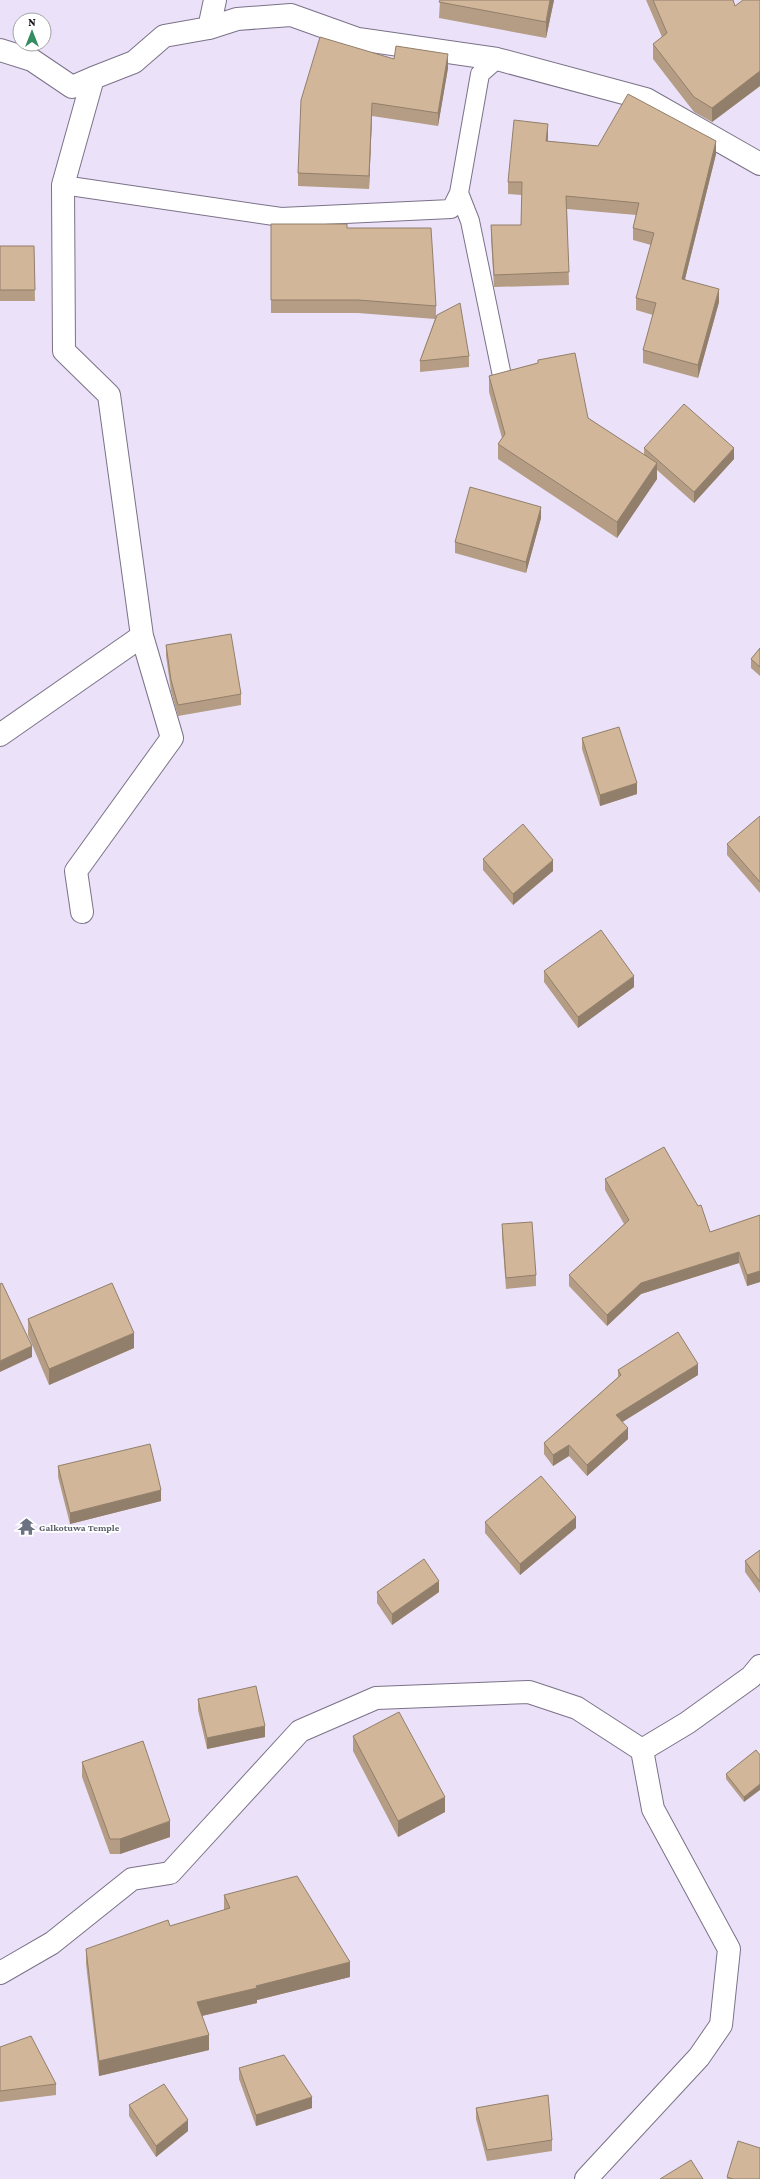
<svg xmlns="http://www.w3.org/2000/svg" width="760" height="2179" font-family="'Crimson Pro',serif">
<style>
.lines{fill:none;stroke-linecap:round;stroke-linejoin:round}
.lane-casing{stroke:#7b7288;stroke-width:20}
.street-casing{stroke:#7b7288;stroke-width:24}
.lane{stroke:#fff;stroke-width:18}
.street{stroke:#fff;stroke-width:22}
.wall{fill:#b49d84}
.shaded-wall{fill:#927f6b}
.building{fill:#d1b699;stroke:#927f6b}
.labels{text-anchor:middle;dominant-baseline:central;stroke-width:3.5;stroke-linejoin:round;paint-order:stroke}
.worship-label{font-size:10px;font-weight:bold;fill:#5b616d;stroke:#fff;text-anchor:start}
</style>
<rect width="100%" height="100%" fill="#ebe2fa"/>
<g class="lines">
<defs>
<path id="lane" d="M 63,185 L 281,217 L 451,209 L 459,193 L 480,74 L 497,59
M 459,193 L 470,221 L 502,376"/>
<path id="street" d="M 209,28 L 237,19 L 291,15 L 358,39 L 497,59 L 646,99 L 760,164
M 0,50 L 32,60 L 72,87 L 93,78
M 0,735 L 142,636
M 82,912 L 76,871 L 172,738 L 142,636 L 109,395 L 64,351 L 63,185 L 93,78 L 134,62 L 164,36 L 209,28 L 215,0
M 642,1750 L 687,1723 L 751,1677 L 760,1666
M 0,1973 L 52,1943 L 132,1879 L 170,1873 L 300,1731 L 376,1698 L 529,1692 L 577,1708 L 642,1750
M 586,2179 L 699,2057 L 721,2025 L 729,1949 L 653,1809 L 642,1750"/>
</defs>
<use href="#lane" class="lane-casing"/>
<use href="#street" class="street-casing"/>
<use href="#lane" class="lane"/>
<use href="#street" class="street"/>
</g>
<path class="wall" d="M 440,0 L 554,0 L 546,38 L 439,18 Z
M 646,0 L 733,0 L 735,6 L 760,0 L 760,86 L 712,122 L 694,112 L 653,59 L 653,44 L 662,37 Z
M 394,59 L 448,68 L 438,126 L 372,116 L 369,189 L 298,186 L 298,173 Z
M 548,137 L 548,141 L 598,146 L 716,154 L 685,279 L 719,302 L 698,378 L 643,363 L 643,350 L 653,315 L 636,310 L 636,298 L 651,245 L 633,240 L 633,228 L 636,215 L 567,209 L 569,285 L 494,287 L 491,238 L 491,225 L 521,225 L 522,195 L 508,194 L 508,182 Z
M 271,224 L 347,228 L 436,306 L 436,317 L 469,356 L 469,367 L 420,372 L 420,361 L 435,319 L 358,313 L 271,313 Z
M 0,246 L 34,246 L 35,301 L 0,301 Z
M 538,360 L 588,418 L 644,455 L 644,448 L 734,459 L 694,503 L 657,470 L 657,479 L 617,538 L 498,459 L 498,444 L 502,438 L 489,392 L 489,376 L 538,363 Z
M 541,518 L 526,573 L 455,553 L 455,542 Z
M 166,645 L 241,694 L 241,705 L 178,716 L 171,691 L 166,656 Z
M 760,648 L 760,676 L 751,668 L 751,659 Z
M 582,738 L 637,794 L 600,806 L 582,749 Z
M 760,816 L 760,893 L 727,855 L 727,844 Z
M 483,859 L 553,871 L 513,905 L 483,870 Z
M 544,971 L 634,987 L 578,1028 L 544,982 Z
M 605,1179 L 710,1232 L 760,1215 L 760,1282 L 747,1286 L 739,1263 L 641,1294 L 607,1326 L 569,1286 L 569,1275 L 624,1224 L 605,1190 Z
M 502,1224 L 536,1275 L 536,1286 L 506,1289 L 502,1235 Z
M 28,1319 L 134,1348 L 49,1385 L 28,1335 Z
M 618,1370 L 698,1375 L 622,1422 L 628,1439 L 587,1476 L 569,1456 L 553,1466 L 544,1454 L 544,1443 L 618,1377 Z
M 58,1466 L 161,1501 L 70,1524 L 58,1477 Z
M 485,1522 L 576,1528 L 520,1575 L 485,1533 Z
M 760,1550 L 760,1593 L 745,1572 L 745,1561 Z
M 377,1592 L 439,1592 L 392,1625 L 377,1603 Z
M 198,1699 L 265,1737 L 207,1749 L 198,1710 Z
M 353,1736 L 445,1812 L 398,1837 L 353,1751 Z
M 756,1750 L 744,1802 L 726,1779 L 726,1774 Z
M 82,1762 L 170,1837 L 120,1854 L 110,1854 L 82,1777 Z
M 224,1895 L 350,1977 L 257,2000 L 257,2003 L 202,2016 L 209,2050 L 99,2076 L 86,1964 L 86,1949 L 170,1926 L 224,1910 Z
M 0,2047 L 56,2084 L 56,2095 L 0,2102 Z
M 239,2068 L 312,2108 L 256,2126 L 239,2079 Z
M 129,2105 L 188,2131 L 156,2157 L 129,2116 Z
M 476,2108 L 552,2140 L 552,2151 L 487,2161 L 476,2119 Z
M 727,2177 L 760,2179 L 727,2179 Z"/>
<path class="shaded-wall" d="M 550,0 L 554,0 L 546,38 L 546,22 Z
M 448,54 L 448,68 L 438,126 L 438,113 Z
M 760,71 L 760,86 L 712,122 L 712,108 Z
M 372,103 L 372,116 L 369,189 L 369,176 Z
M 548,124 L 548,137 L 546,154 L 546,141 Z
M 716,141 L 716,154 L 682,291 L 682,279 Z
M 719,289 L 719,302 L 698,378 L 698,365 Z
M 734,448 L 734,459 L 694,503 L 694,492 Z
M 657,463 L 657,479 L 617,538 L 617,522 Z
M 541,507 L 541,518 L 526,573 L 526,562 Z
M 637,783 L 637,794 L 600,806 L 600,795 Z
M 553,860 L 553,871 L 513,905 L 513,894 Z
M 634,976 L 634,987 L 578,1028 L 578,1017 Z
M 739,1252 L 739,1263 L 641,1294 L 607,1326 L 607,1315 L 641,1283 Z
M 760,1271 L 760,1282 L 747,1286 L 747,1275 Z
M 134,1333 L 134,1348 L 49,1385 L 49,1369 Z
M 32,1346 L 32,1357 L 0,1372 L 0,1361 Z
M 698,1364 L 698,1375 L 616,1426 L 616,1415 Z
M 628,1428 L 628,1439 L 587,1476 L 587,1465 Z
M 569,1445 L 569,1456 L 553,1466 L 553,1455 Z
M 161,1490 L 161,1501 L 70,1524 L 70,1513 Z
M 576,1517 L 576,1528 L 520,1575 L 520,1564 Z
M 439,1581 L 439,1592 L 392,1625 L 392,1614 Z
M 265,1726 L 265,1737 L 207,1749 L 207,1738 Z
M 760,1784 L 760,1790 L 744,1802 L 744,1797 Z
M 445,1797 L 445,1812 L 398,1837 L 398,1821 Z
M 170,1821 L 170,1837 L 120,1854 L 120,1839 Z
M 350,1962 L 350,1977 L 257,2000 L 257,2003 L 197,2017 L 197,2002 L 256,1986 Z
M 209,2035 L 209,2050 L 99,2076 L 99,2061 Z
M 312,2097 L 312,2108 L 256,2126 L 256,2115 Z
M 188,2120 L 188,2131 L 156,2157 L 156,2146 Z"/>
<path class="building" d="M 440,0 L 550,0 L 546,22 L 439,2 Z
M 653,0 L 733,0 L 735,6 L 743,0 L 760,0 L 760,71 L 712,108 L 694,97 L 653,44 L 667,33 Z
M 320,37 L 394,59 L 396,46 L 448,54 L 438,113 L 372,103 L 369,176 L 298,173 L 301,100 Z
M 628,94 L 716,141 L 682,279 L 719,289 L 698,365 L 643,350 L 656,303 L 636,298 L 654,233 L 633,228 L 639,203 L 566,196 L 569,272 L 494,275 L 491,225 L 521,225 L 522,182 L 508,182 L 514,120 L 548,124 L 546,141 L 598,146 Z
M 271,224 L 347,224 L 347,228 L 431,228 L 436,306 L 358,300 L 271,300 Z
M 0,246 L 34,246 L 35,290 L 0,290 Z
M 460,303 L 469,356 L 420,361 L 437,315 Z
M 575,353 L 588,418 L 657,463 L 617,522 L 498,444 L 505,434 L 489,376 L 538,363 L 538,360 Z
M 684,404 L 734,448 L 694,492 L 644,448 Z
M 470,487 L 541,507 L 526,562 L 455,542 Z
M 231,634 L 241,694 L 178,705 L 171,680 L 166,645 Z
M 760,648 L 760,667 L 751,659 Z
M 619,727 L 637,783 L 600,795 L 582,738 Z
M 760,816 L 760,882 L 727,844 Z
M 523,824 L 553,860 L 513,894 L 483,859 Z
M 601,930 L 634,976 L 578,1017 L 544,971 Z
M 664,1147 L 698,1206 L 701,1205 L 710,1232 L 760,1215 L 760,1271 L 747,1275 L 739,1252 L 641,1283 L 607,1315 L 569,1275 L 629,1220 L 605,1179 Z
M 532,1222 L 536,1275 L 506,1278 L 502,1224 Z
M 2,1283 L 32,1346 L 0,1361 L 0,1284 Z
M 112,1283 L 134,1333 L 49,1369 L 28,1319 Z
M 678,1332 L 698,1364 L 616,1415 L 628,1428 L 587,1465 L 569,1445 L 553,1455 L 544,1443 L 621,1375 L 618,1370 Z
M 150,1444 L 161,1490 L 70,1513 L 58,1466 Z
M 541,1476 L 576,1517 L 520,1564 L 485,1522 Z
M 760,1550 L 760,1582 L 745,1561 Z
M 424,1559 L 439,1581 L 392,1614 L 377,1592 Z
M 256,1686 L 265,1726 L 207,1738 L 198,1699 Z
M 399,1712 L 445,1797 L 398,1821 L 353,1736 Z
M 143,1741 L 170,1821 L 120,1839 L 110,1839 L 82,1762 Z
M 756,1750 L 760,1755 L 760,1784 L 744,1797 L 726,1774 Z
M 297,1876 L 350,1962 L 256,1986 L 257,1988 L 197,2002 L 209,2035 L 99,2061 L 86,1949 L 168,1920 L 170,1926 L 230,1908 L 224,1895 Z
M 31,2036 L 56,2084 L 0,2091 L 0,2047 Z
M 284,2055 L 312,2097 L 256,2115 L 239,2068 Z
M 164,2084 L 188,2120 L 156,2146 L 129,2105 Z
M 548,2095 L 552,2140 L 487,2150 L 476,2108 Z
M 738,2141 L 760,2148 L 760,2179 L 733,2179 L 727,2177 Z
M 691,2160 L 703,2179 L 660,2179 Z"/>
<defs>
<symbol id="temple-bare" viewBox="-9 -9 18 18"><path d="M0-6L5-2H3V0L6.5 2.5H4V6H1.5V3h-3V6H-4V2.5H-6.5L-3 0V-2H-5Z" fill="#6b7280" stroke="#fff" stroke-width="2.5" paint-order="stroke"/></symbol>
</defs>
<g fill-rule="evenodd">
<use href="#temple-bare" x="14" y="1514" width="25" height="25"/>
</g>
<g class="labels">
<g class="worship-label">
<text x="39" y="1527">Galkotuwa Temple</text>
</g>
</g>
<g transform="translate(32 32)"><circle r="19" fill="#ffffff" stroke="#a3a2a5"/>
<path d="M0-3L7 15L0 10L-7 15Z" fill="#348c60"/>
<text y="-6" font-size="11" font-weight="bold" text-anchor="middle" fill="#19161e">N</text>
</g>
</svg>
